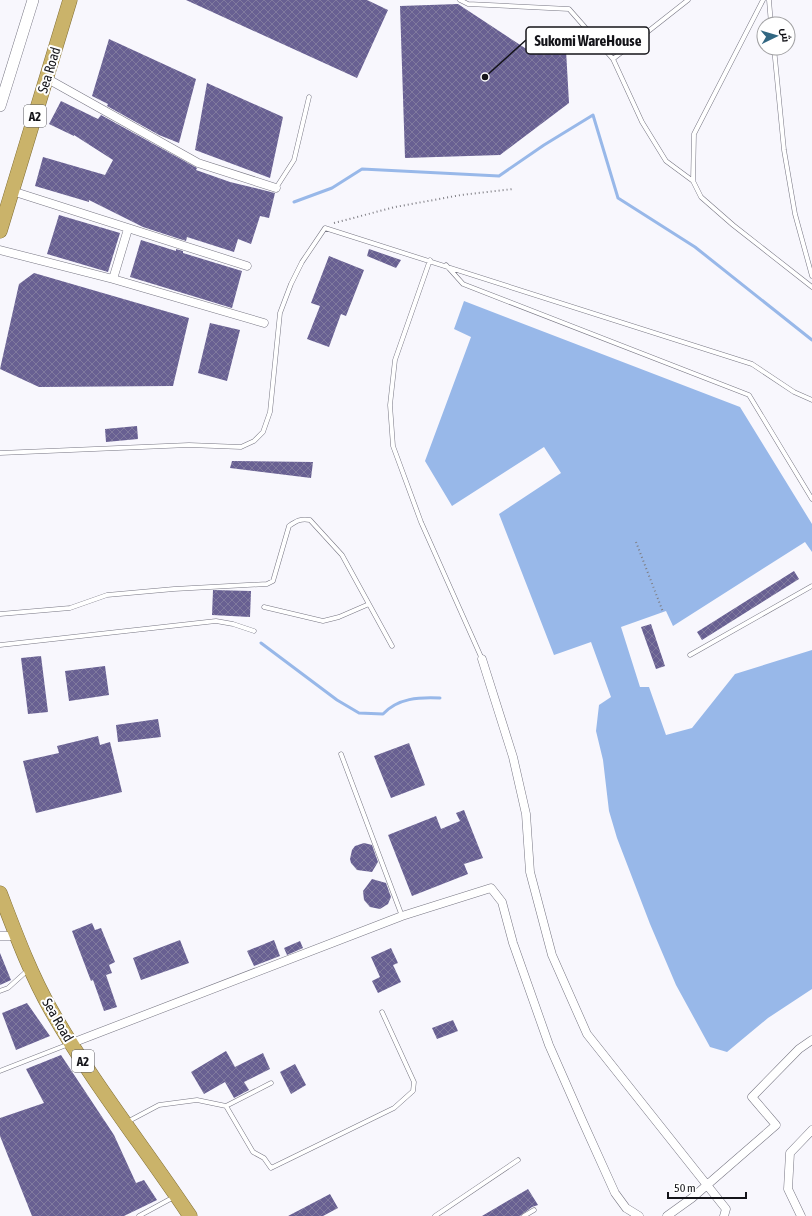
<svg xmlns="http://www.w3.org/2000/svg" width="812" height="1216" font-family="'Asap Condensed',Cairo,sans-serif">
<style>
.water{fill:#98b8e9}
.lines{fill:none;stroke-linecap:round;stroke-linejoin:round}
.stream{stroke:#98b8e9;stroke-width:3}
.building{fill:url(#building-cross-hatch)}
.service-casing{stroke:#777683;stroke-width:5}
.minor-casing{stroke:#777683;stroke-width:9}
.tertiary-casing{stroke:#777683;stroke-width:12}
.trunk-casing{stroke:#826f35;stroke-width:15}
.path{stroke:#7f7e84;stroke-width:2;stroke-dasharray:1 3;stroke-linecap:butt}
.service{stroke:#fff;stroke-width:4}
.minor{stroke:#fff;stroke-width:8}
.tertiary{stroke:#fff;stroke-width:11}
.trunk{stroke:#cab36a;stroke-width:14}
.labels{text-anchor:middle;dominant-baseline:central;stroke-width:4;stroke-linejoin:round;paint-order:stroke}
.shield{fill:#fff;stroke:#5a5a5e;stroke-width:1}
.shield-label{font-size:13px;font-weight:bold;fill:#141419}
.street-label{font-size:14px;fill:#141419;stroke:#fff}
.leader{fill:none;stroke:#141419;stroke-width:1.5}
.callout-dot{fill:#141419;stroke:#fff;stroke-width:1.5}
.callout{fill:#fff;stroke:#141419;stroke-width:1.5}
.callout-label{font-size:15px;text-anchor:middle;font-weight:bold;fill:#141419}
</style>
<defs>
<pattern id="building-cross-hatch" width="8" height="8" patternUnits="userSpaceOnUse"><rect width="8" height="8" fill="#686092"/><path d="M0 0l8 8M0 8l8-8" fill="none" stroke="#807a9e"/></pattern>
</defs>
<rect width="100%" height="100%" fill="#f8f7fd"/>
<path class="water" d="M 464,301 L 740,407 L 812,524 L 812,552 L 805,542 L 673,626 L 666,611 L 621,627 L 640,687 L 649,687 L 666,735 L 692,728 L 735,674 L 812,650 L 812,989 L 768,1018 L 727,1052 L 710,1047 L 676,985 L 650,924 L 617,838 L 609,811 L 603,760 L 596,731 L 599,705 L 611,697 L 591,642 L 554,655 L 499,514 L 561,473 L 544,447 L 452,506 L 425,461 L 471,337 L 454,329 Z"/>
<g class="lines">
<path class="stream" d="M 294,202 L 332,188 L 362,169 L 499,176 L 544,145 L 593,115 L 618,198 L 695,247 L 812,340
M 261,643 L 337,700 L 359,713 L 383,714 C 398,698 419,697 440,698"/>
</g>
<path class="building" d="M 186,0 L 367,0 L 388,10 L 357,78 Z
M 458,4 L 531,52 L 566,50 L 569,103 L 500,155 L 405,158 L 400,6 Z
M 109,39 L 196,79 L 179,143 L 159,135 L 107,106 L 108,104 L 92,96 Z
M 207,83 L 283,117 L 270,178 L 195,150 Z
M 61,101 L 98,119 L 101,115 L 197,168 L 196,170 L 230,182 L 275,193 L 269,218 L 260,216 L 251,244 L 238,239 L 234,252 L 187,237 L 186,241 L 143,227 L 89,200 L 89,202 L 35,186 L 43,157 L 105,175 L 113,160 L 74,135 L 74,136 L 49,124 Z
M 59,215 L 120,233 L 108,272 L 47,254 Z
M 141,240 L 176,251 L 176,249 L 183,251 L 183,253 L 242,271 L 232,308 L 130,277 Z
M 369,249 L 401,260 L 396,268 L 367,256 Z
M 329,256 L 364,270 L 346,316 L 341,314 L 329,347 L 307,339 L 320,306 L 311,303 Z
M 34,273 L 189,318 L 173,386 L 39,387 L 0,369 L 19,284 Z
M 210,323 L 240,330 L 227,381 L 198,373 Z
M 137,426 L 138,439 L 106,442 L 105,429 Z
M 232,461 L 313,462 L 311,478 L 230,468 Z
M 794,571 L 799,579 L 702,640 L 697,632 Z
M 213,590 L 251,591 L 250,617 L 212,615 Z
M 651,624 L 665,666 L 656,669 L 641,627 Z
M 41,656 L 48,712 L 28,714 L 21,658 Z
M 105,666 L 109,695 L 69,701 L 65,671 Z
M 158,719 L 161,737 L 118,742 L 116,725 Z
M 98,736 L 100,745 L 110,742 L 122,792 L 36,813 L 23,761 L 59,753 L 57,746 Z
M 409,743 L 425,785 L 391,798 L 374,756 Z
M 464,810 L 483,858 L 464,864 L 468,874 L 412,896 L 388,835 L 436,816 L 441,829 L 460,821 L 456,813 Z
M 364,843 L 372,845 L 378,862 L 372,872 L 357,870 L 351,863 L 350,859 L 352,850 L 355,846 Z
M 372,879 L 386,883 L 391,897 L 388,904 L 380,909 L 370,907 L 364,900 L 363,891 Z
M 92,923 L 95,930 L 101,928 L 115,962 L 109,965 L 112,973 L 106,975 L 117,1007 L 104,1011 L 93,980 L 91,981 L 72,931 Z
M 180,940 L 189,963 L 141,980 L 133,958 Z
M 274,940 L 280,956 L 254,966 L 247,951 Z
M 300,941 L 303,948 L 287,955 L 284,948 Z
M 391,948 L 398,963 L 393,965 L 401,982 L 378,993 L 372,981 L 380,977 L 371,957 Z
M 0,953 L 11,980 L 0,985 Z
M 27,1003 L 50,1036 L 16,1050 L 2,1013 Z
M 453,1020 L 458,1031 L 437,1039 L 432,1028 Z
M 226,1051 L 235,1067 L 263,1053 L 270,1069 L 244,1082 L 249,1090 L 234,1098 L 225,1082 L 204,1094 L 191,1072 Z
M 61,1055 L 114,1135 L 136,1183 L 144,1180 L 157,1200 L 124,1216 L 32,1216 L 0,1136 L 0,1118 L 44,1103 L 26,1069 Z
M 295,1064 L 306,1085 L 291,1094 L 280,1072 Z
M 528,1189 L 538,1205 L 532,1207 L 520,1216 L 482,1216 Z
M 330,1194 L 338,1208 L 323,1216 L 288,1216 Z"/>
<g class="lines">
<defs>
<path id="service" d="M 460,0 L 468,4 L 569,9 L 613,59
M 688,0 L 613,59 L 642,122 L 666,161 L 693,181 L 701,197 L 733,225 L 812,287
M 769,0 L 771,24
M 774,48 L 784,150 L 795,214 L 812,276
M 693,181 L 694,134 L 763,0
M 276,188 L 294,160 L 309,97
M 430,260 L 395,360 L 390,405 L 393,446 L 421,522 L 482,659
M 446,265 L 463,284 L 749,395 L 812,499
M 0,453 L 189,445 L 241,447 L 254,441 L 263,432 L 270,412 L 280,313 L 291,284 L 302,262 L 325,228 L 752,364 L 794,392 L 812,400
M 264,607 L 323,621 L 339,617 L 369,604
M 0,614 L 70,608 L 107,595 L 174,589 L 267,584 L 273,581 L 289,526 C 296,521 301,518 310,520 L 342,555 L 392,646
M 0,645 L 216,621 L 233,624 L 254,631
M 690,655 L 812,586
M 341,754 L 402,916
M 0,991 L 8,988 L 28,970
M 0,1071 L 69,1044
M 226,1106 L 253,1152 L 264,1158 L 271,1168 L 394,1108 L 413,1091 L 414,1082 L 382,1012
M 127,1122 L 159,1105 L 197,1100 L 226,1106 L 271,1083
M 139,1216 L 174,1197
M 435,1216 L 518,1160
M 524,1216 L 534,1210"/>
<path id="minor" d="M 46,78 L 198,163 L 276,188
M 12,191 L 247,266
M 0,250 L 113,279 L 264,323
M 113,279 L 128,229
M 482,659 L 513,757 L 526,814 L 530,872 L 552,955 L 587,1034 L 726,1209 L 724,1216
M 0,936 L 18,936
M 72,1043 L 402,916 L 491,888 L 502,902 L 513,943 L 549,1045 L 582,1120 L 615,1193 L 626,1208 L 639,1216
M 667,1216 L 692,1198 L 776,1125 L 752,1097 L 799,1049 L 812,1040
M 801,1216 L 788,1189 L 790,1153 L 812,1130"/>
<path id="tertiary" d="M 0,106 L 33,0"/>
<path id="trunk" d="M 0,231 L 70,0
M 0,893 C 15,932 30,973 51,1010 C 92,1082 144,1147 190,1216"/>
</defs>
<use href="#service" class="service-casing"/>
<use href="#minor" class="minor-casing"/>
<use href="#tertiary" class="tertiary-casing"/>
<use href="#trunk" class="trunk-casing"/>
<path class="path" d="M 334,223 L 395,207 L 461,195 L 513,189
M 636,542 L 663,612"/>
<use href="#service" class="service"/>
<use href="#minor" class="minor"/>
<use href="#tertiary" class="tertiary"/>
<use href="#trunk" class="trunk"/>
</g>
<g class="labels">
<g class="shield">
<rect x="24" y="105" width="22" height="22" rx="3"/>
<rect x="72" y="1050" width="22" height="22" rx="3"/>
</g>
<g class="shield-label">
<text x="35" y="116">A2</text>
<text x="83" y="1061">A2</text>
</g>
<g class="street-label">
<text transform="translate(49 70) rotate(-73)">Sea Road</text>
<text transform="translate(58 1020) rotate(60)">Sea Road</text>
</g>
</g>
<path class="leader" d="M485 77L526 40"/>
<circle class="callout-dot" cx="485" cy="77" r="4"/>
<rect class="callout" x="526" y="27" width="123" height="27" rx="4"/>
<g class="callout-label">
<text x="588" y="46">Sukomi WareHouse</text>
</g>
<g transform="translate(776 36) rotate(85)"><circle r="19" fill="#ffffff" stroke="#a1a1a3"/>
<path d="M0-3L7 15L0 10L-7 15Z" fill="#316782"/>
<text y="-6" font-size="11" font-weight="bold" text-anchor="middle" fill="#141419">ش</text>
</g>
<path d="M668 1192v6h78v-6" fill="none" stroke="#141419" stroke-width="2"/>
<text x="674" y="1192" font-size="12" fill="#141419" stroke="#ffffff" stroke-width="3" paint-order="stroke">50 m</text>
</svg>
